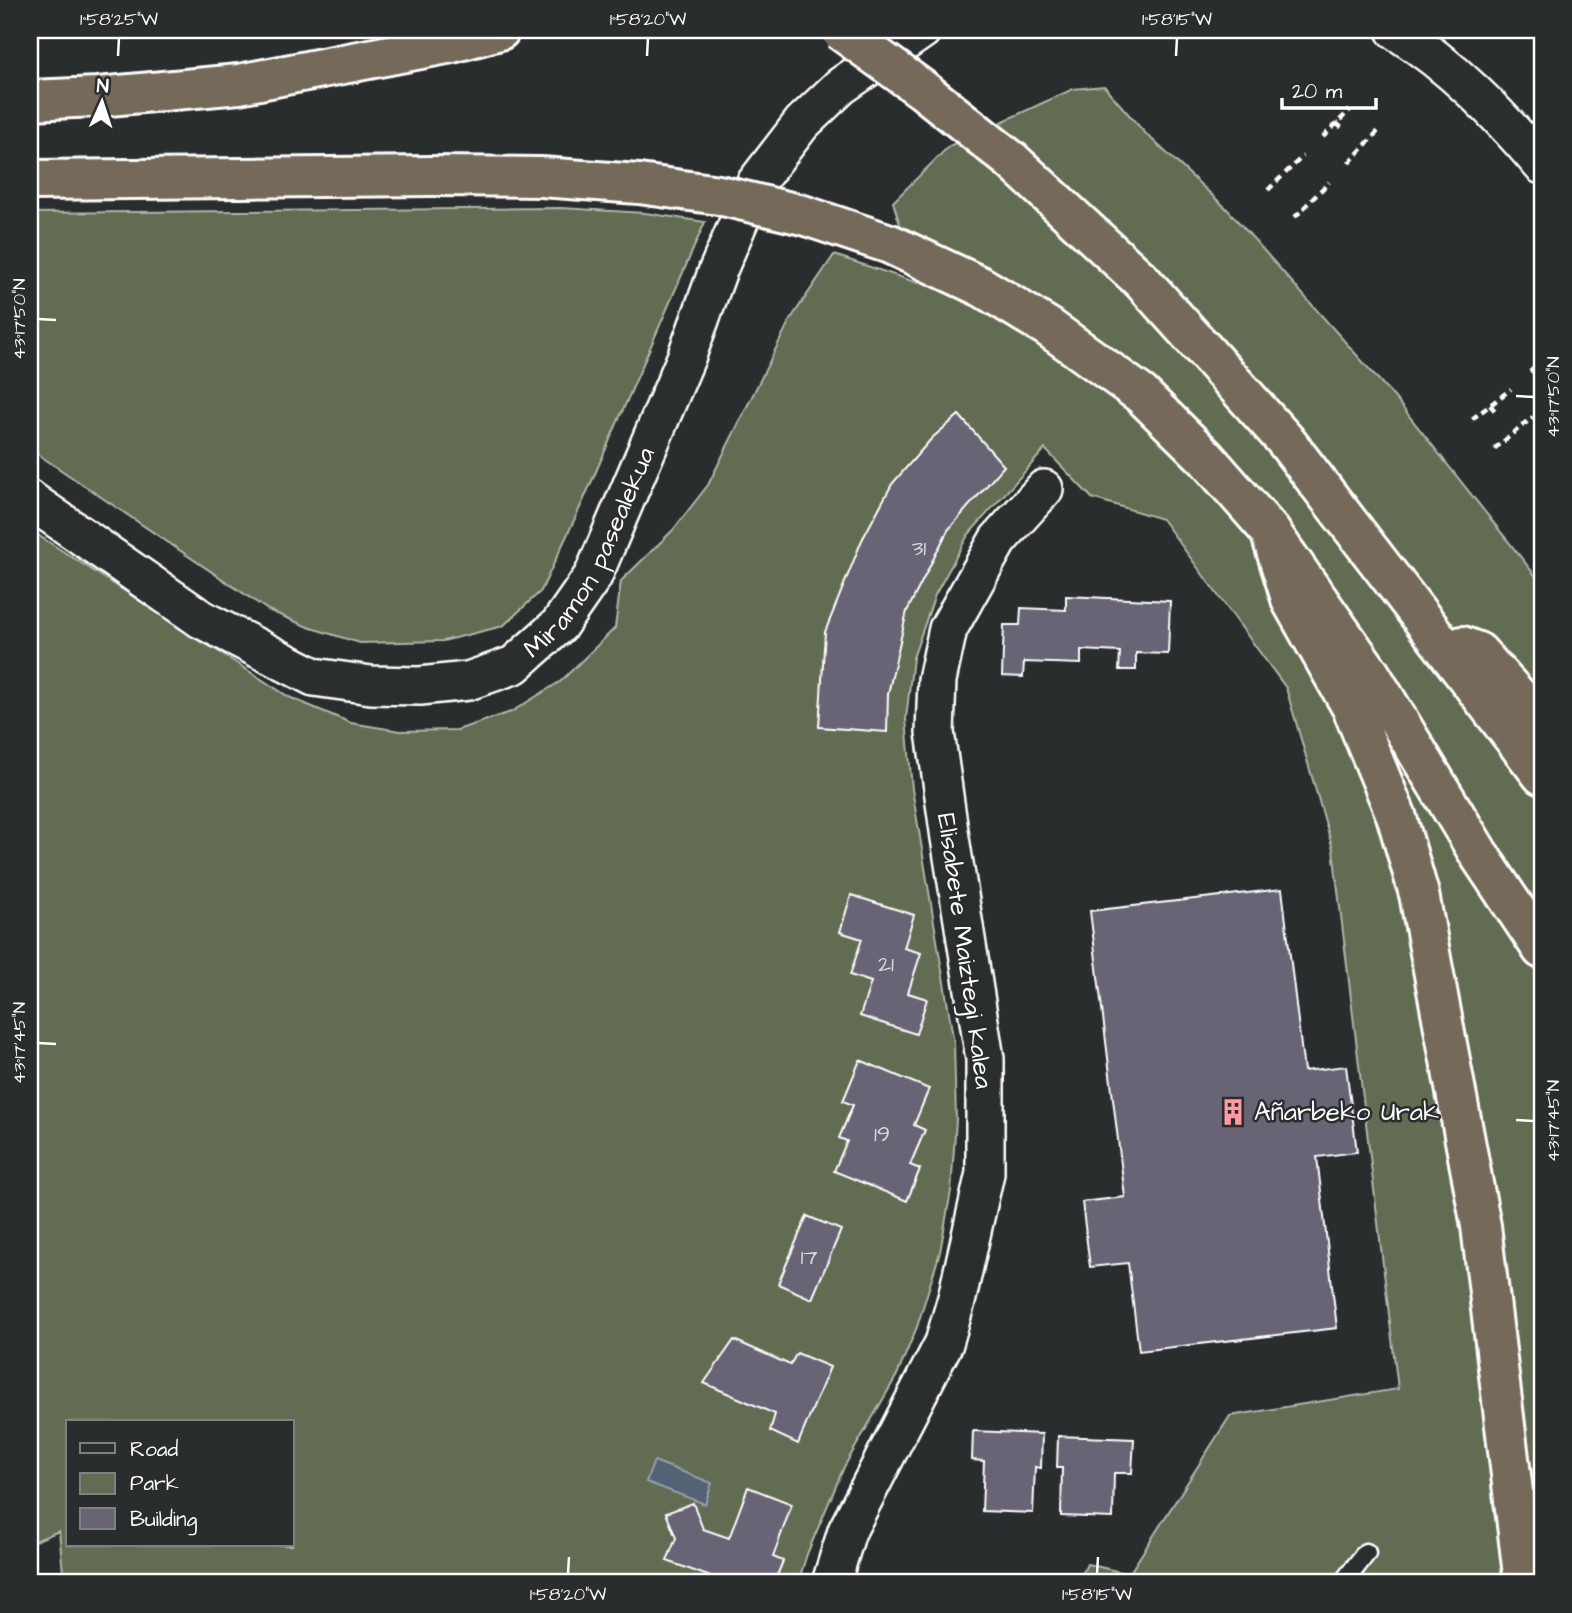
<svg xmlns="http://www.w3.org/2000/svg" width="1572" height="1613" font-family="'Architects Daughter',sans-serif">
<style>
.green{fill:#626c53;stroke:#b0b6a9;stroke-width:2;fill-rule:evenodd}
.water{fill:#526374;stroke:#97a1ac;stroke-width:2}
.building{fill:#686375;stroke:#fff;stroke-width:2}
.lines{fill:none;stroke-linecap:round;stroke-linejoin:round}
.lane-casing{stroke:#fff;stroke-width:23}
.street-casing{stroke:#fff;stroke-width:42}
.highway-casing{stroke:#fff;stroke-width:44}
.path{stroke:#fff;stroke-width:4.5;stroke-dasharray:7 5;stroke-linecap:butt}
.lane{stroke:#2a2d2e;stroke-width:18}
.street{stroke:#2a2d2e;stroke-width:37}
.highway{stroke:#746a5a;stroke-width:38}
.highway-bridge-casing{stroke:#fff;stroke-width:44;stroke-linecap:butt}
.highway-bridge{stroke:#746a5a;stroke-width:38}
.ticks{fill:none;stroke:#fff;stroke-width:2.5}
.labels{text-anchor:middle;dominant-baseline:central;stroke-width:5;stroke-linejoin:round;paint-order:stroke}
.number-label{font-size:23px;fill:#d9d8dc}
.street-label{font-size:26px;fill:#fff;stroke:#2a2d2e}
.poi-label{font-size:26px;fill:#fff;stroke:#2a2d2e;text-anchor:start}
.neatline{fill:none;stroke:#fff;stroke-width:2.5}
.ticks-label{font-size:18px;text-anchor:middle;fill:#fff}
</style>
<rect width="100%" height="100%" fill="#2a2d2e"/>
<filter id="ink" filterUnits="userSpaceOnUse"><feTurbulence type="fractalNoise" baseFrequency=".0143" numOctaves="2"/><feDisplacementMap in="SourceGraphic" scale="14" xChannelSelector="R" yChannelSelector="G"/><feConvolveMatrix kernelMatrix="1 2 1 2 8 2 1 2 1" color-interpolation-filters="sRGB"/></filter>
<g filter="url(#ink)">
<path class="green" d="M 1104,86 L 1144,132 L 1227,209 L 1394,397 L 1542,584 L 1542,1583 L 1078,1583 L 1087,1564 L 1129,1574 L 1230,1416 L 1398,1389 L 1333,849 L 1286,688 L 1162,519 L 1092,498 L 1045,449 L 968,535 L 935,595 L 913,658 L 906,719 L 912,789 L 954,1043 L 956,1120 L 951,1191 L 940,1252 L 917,1327 L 897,1375 L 844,1467 L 807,1554 L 798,1583 L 64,1583 L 59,1531 L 30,1543 L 30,530 L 289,697 L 351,723 L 400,731 L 457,730 L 511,712 L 561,681 L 615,628 L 621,581 L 673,530 L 708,485 L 790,320 L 834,255 L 918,283 L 893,202 L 949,146 L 1073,89 ZM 68,1422 L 292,1422 L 292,1545 L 68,1545 Z
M 561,208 L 645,213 L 705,222 L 584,499 L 541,591 L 503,626 L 443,641 L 360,643 L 308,627 L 268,610 L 30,449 L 30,213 Z"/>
<path class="water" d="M 654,1461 L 712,1483 L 705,1504 L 646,1482 Z"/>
<path class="building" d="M 959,415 L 1004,466 L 948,530 L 907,611 L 888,694 L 887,732 L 819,727 L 825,632 L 862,540 L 892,484 L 932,438 Z
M 1066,596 L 1170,601 L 1168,654 L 1136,653 L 1136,670 L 1119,670 L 1120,652 L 1081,650 L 1081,664 L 1024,662 L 1023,677 L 1002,676 L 1004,625 L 1020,625 L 1021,608 L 1066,610 Z
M 1282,889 L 1304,1071 L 1346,1066 L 1357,1152 L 1317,1157 L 1337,1328 L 1139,1351 L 1128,1263 L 1090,1267 L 1082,1202 L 1125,1197 L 1090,911 Z
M 851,895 L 914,915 L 904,948 L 921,953 L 908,993 L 927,999 L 916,1034 L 860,1016 L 871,982 L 850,975 L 862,939 L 840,932 Z
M 860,1060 L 929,1089 L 914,1125 L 925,1130 L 910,1165 L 920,1169 L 907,1201 L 834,1171 L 847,1141 L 839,1138 L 853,1105 L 843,1101 Z
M 807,1216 L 841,1230 L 812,1299 L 778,1284 Z
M 734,1340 L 790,1365 L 797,1353 L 830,1367 L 798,1444 L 770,1431 L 775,1414 L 704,1383 Z
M 973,1431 L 1042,1434 L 1041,1468 L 1035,1467 L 1033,1513 L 982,1511 L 984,1461 L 972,1460 Z
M 1058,1436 L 1134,1439 L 1132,1473 L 1114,1473 L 1113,1518 L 1061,1516 L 1062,1468 L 1057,1468 Z
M 748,1487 L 792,1504 L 773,1557 L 783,1561 L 774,1583 L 727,1583 L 667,1561 L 676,1538 L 666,1513 L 693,1503 L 703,1529 L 729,1538 Z"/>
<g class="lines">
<defs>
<path id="lane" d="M 1343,1583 L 1366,1553"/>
<g id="street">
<path d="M 1395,30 C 1452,66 1498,113 1542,165"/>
<path id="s1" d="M 30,500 L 201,619 L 314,677 L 371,685 L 420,686 L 468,681 L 514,665 L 559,625 L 593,576 L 686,358 L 718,270 L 755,184 L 802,123 L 841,86 L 922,30"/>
<path d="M 831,1583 L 847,1531 L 944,1343 L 957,1298 L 985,1173 L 985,1059 L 950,838 L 935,732 L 937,680 L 948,629 L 998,540 L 1044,489"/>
</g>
<path id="highway" d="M 30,100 L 98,97 L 239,84 L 452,43 L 500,30
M 1011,160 L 1142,281 L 1285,440 L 1542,775
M 982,287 L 1048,327 L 1141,394 L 1206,458 L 1270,531 L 1371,675 L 1480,856 L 1542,949
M 1270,531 L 1292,602 L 1352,708 L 1396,815 L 1419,894 L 1481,1226 L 1524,1583
M 1462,646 L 1478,652 L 1542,723"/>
</defs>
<use href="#lane" class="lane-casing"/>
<use href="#street" class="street-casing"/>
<use href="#highway" class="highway-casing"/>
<path class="path" d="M 1336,123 L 1342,128
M 1323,137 L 1350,110
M 1349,163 L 1380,129
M 1268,190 L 1303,156
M 1295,217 L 1329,182
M 1530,372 L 1542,361
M 1490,405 L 1497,413
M 1472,419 L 1511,389
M 1494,449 L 1533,417"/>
<use href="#lane" class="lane"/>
<use href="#street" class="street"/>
<use href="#highway" class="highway"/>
<defs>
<path id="highway-bridge" d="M 840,30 L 923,90 L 1011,160
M 30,180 L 432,176 L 541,177 L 639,184 L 719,195 L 803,215 L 890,244 L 982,287"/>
</defs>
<use href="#highway-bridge" class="highway-bridge-casing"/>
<use href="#highway-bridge" class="highway-bridge"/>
</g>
</g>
<path class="ticks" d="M 118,56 L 119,38M 647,56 L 648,38M 1176,56 L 1177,38M 38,319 L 56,320M 1516,396 L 1534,397M 38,1043 L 56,1044M 1516,1120 L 1534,1121M 568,1574 L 569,1557M 1097,1574 L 1098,1557"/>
<defs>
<symbol id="building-bare" viewBox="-9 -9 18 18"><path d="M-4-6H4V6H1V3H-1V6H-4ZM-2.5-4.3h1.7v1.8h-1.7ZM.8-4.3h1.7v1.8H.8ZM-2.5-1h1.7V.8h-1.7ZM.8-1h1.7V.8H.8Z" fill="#ff9aa2" stroke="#2a2d2e" stroke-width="2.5" paint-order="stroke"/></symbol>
</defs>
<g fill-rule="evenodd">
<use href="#building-bare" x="1214" y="1093" width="38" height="38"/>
</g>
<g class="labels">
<g class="number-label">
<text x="919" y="548">31</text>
<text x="886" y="964">21</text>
<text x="882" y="1134">19</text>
<text x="809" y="1257">17</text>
</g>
<g class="street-label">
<text stroke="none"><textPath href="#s1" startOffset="677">Miramon pasealekua</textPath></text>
<text transform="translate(965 951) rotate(82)">Elisabete Maiztegi kalea</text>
</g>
<g class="poi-label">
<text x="1254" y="1112">Añarbeko Urak</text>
</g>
</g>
<rect width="1572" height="1613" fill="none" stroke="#2a2d2e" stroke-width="77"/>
<rect x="66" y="1420" width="228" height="126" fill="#2a2d2e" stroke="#7f8182" stroke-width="2"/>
<rect x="80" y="1443" width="35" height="10" fill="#2a2d2e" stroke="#7f8182" stroke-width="2"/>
<text x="130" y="1456" font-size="21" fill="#ffffff">Road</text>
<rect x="80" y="1473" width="35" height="21" fill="#626c53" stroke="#7f8182" stroke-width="2"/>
<text x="130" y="1490" font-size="21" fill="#ffffff">Park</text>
<rect x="80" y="1508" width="35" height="21" fill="#686375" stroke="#7f8182" stroke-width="2"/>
<text x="130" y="1526" font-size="21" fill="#ffffff">Building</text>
<g transform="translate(102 102) rotate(3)" stroke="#2a2d2e" stroke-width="5" paint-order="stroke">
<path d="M0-5L12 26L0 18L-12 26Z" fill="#ffffff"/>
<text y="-10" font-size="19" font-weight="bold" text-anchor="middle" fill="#ffffff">N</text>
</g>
<path d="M1282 98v10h94v-10" fill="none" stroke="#ffffff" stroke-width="3.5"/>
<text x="1292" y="98" font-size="21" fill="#ffffff" stroke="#2a2d2e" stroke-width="5" paint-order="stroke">20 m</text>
<rect x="38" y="38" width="1496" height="1536" class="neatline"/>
<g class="ticks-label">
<text x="119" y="25">1°58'25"W</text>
<text x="648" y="25">1°58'20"W</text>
<text x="1177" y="25">1°58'15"W</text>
<text transform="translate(19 319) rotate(-90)" y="6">43°17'50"N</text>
<text transform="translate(1553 397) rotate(-90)" y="6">43°17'50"N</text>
<text transform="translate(19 1043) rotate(-90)" y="6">43°17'45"N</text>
<text transform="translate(1553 1121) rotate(-90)" y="6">43°17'45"N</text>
<text x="568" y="1600">1°58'20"W</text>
<text x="1097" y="1600">1°58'15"W</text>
</g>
</svg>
